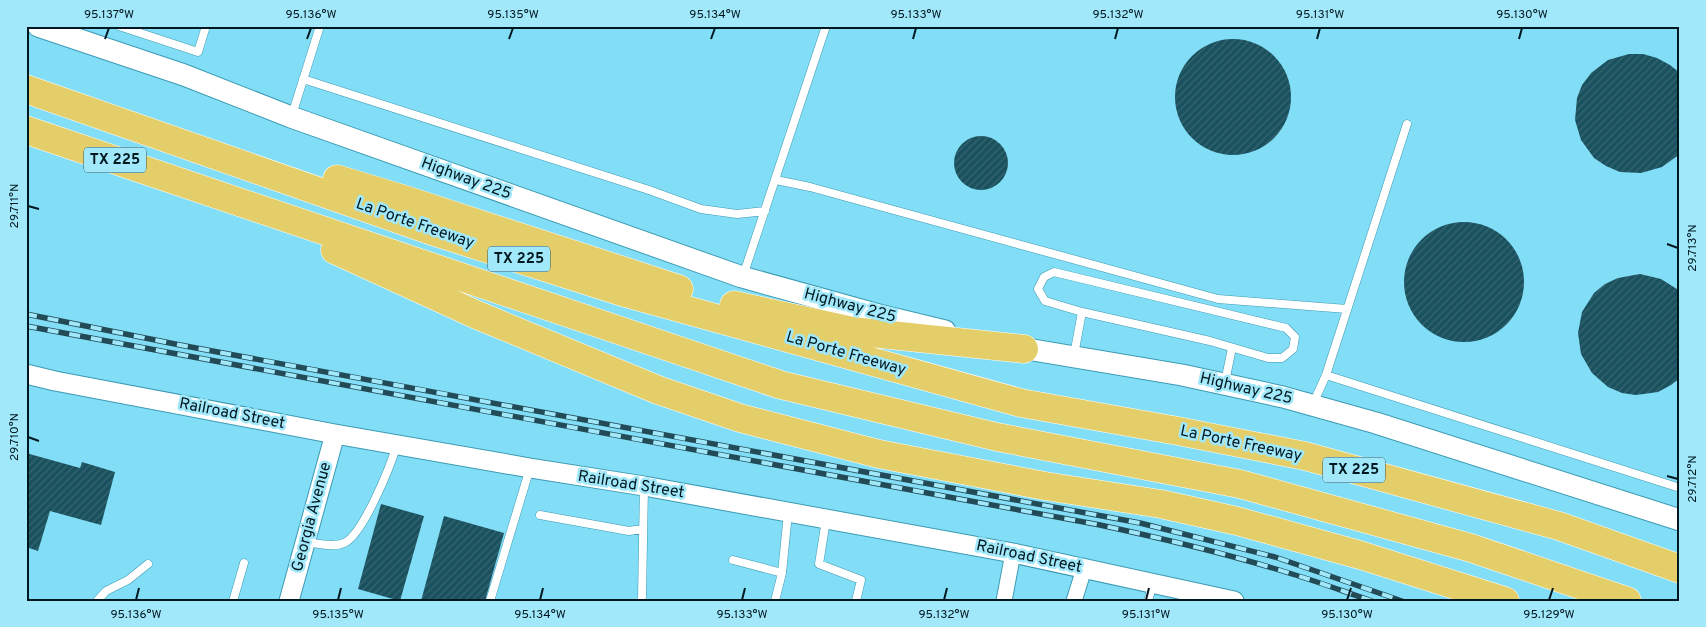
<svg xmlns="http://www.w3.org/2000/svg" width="1706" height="627" font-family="Overpass,sans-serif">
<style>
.building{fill:url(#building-hatch)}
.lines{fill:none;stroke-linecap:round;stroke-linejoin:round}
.service-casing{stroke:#3c9bb2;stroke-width:9}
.minor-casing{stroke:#3c9bb2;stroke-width:17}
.tertiary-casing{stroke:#3c9bb2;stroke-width:21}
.secondary-casing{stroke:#3c9bb2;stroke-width:23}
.motorway-casing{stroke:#fff;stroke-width:29}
.service{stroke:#fff;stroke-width:8}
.minor{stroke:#fff;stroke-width:15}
.tertiary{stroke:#fff;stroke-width:19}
.secondary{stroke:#fff;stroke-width:21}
.motorway{stroke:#e4ce6a;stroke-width:28}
.rail-casing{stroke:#224b57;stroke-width:5.5}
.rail{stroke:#a2e8fb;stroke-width:4;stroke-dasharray:11;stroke-linecap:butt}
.ticks{fill:none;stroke:#00181f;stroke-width:2}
.labels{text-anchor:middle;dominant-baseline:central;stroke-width:5;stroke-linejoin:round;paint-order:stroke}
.shield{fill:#a2e8fb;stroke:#315661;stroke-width:1}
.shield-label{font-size:15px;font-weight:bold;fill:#00181f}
.street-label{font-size:16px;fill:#00181f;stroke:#a2e8fb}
.neatline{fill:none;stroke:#00181f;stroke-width:2}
.ticks-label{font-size:12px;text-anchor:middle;fill:#00181f}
</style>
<defs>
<pattern id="building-hatch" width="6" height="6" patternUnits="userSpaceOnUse" patternTransform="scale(1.25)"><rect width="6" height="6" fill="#19515e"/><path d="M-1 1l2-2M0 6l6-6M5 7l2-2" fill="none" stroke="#386671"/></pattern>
</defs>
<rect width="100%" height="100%" fill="#82ddf6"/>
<path class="building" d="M1175 97a58 58 0 1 1 116 0a58 58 0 1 1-116 0Z
M 1629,54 L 1643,54 L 1657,58 L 1670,65 L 1680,73 L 1680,154 L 1662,167 L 1641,173 L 1620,172 L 1606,166 L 1594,158 L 1581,140 L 1575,120 L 1577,98 L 1582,85 L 1591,73 L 1608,60 Z
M954 163a27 27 0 1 1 54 0a27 27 0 1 1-54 0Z
M1404 282a60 60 0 1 1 120 0a60 60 0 1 1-120 0Z
M 1640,274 L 1661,279 L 1680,291 L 1680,378 L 1671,385 L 1658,392 L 1636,395 L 1622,393 L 1608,387 L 1592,373 L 1581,354 L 1578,333 L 1582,312 L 1594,293 L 1605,284 L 1618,278 Z
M 26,453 L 80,468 L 82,462 L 115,472 L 101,525 L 50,511 L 38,551 L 26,547 Z
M 381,504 L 424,516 L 400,601 L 358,589 Z
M 444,516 L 504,533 L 485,601 L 421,601 Z"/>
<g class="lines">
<defs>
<path id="service" d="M 119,26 L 198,52 L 206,26
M 303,79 L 649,190 L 701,209 L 737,214 L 765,211
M 292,115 L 320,26
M 776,180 L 810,187 L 1218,299 L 1347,309
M 743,276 L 826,26
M 1074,355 L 1082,312 L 1045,301 L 1038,289 L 1044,277 L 1054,272 L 1286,328 L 1295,337 L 1293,349 L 1282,358 L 1268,358 L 1210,341 L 1082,312
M 1326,375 L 1680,488
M 1225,382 L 1232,348
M 1313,404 L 1326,375 L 1407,124
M 540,515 L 629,531 L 642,529
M 826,520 L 819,564 L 861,580 L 856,601
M 305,542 C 316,543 333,548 344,543 C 363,535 391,465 397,444
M 733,560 L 782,573
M 97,601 L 106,591 L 128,580 L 148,564
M 233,601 L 244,563
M 490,601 L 530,468
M 641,601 L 642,597 L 644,486
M 775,601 L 782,573 L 788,513
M 1148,601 L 1153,583"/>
<path id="minor" d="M 1004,601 L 1013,553
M 1074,601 L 1084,569"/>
<path id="tertiary" d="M 26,374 L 55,381 L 335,434 L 530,468 L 644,486 L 1013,553 L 1234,601
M 289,601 L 335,434"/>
<path id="secondary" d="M 38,26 L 184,75 L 291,117 L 742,277 L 883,316 L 945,331
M 1009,346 L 1182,375 L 1283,397 L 1376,423 L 1680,520"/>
<path id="motorway" d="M 26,89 L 435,232 L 622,292 L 1021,403 L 1178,431 L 1305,456 L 1559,526 L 1680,569
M 26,130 L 781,385 L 997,437 L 1240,484 L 1471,548 L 1627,601
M 337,179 L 406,200 L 679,289
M 335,250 L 477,315 L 658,390 L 740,418 L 879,454 L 1045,486 L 1161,504 L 1237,521 L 1360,555 L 1505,601
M 734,305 L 852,331 L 1024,349"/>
</defs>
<use href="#service" class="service-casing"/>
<use href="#minor" class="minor-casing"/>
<use href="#tertiary" class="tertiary-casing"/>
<use href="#secondary" class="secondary-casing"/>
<use href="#motorway" class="motorway-casing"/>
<use href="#service" class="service"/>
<use href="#minor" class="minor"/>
<use href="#tertiary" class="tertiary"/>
<use href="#secondary" class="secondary"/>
<use href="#motorway" class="motorway"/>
<defs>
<path id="rail" d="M 26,314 L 180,345 L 1140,523 L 1275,557 L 1402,601
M 26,326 L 1100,525 C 1165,539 1229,554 1292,574 C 1319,582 1345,592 1372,601"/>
</defs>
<use href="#rail" class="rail-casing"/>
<use href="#rail" class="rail"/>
</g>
<path class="ticks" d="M 105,39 L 109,28M 307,39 L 311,28M 509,39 L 513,28M 711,39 L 715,28M 913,39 L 916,28M 1115,39 L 1118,28M 1317,39 L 1320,28M 1519,39 L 1522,28M 28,206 L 39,209M 1667,244 L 1678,248M 28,437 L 39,441M 1667,476 L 1678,479M 136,600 L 139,588M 338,600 L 341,588M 540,600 L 543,588M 742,600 L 745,588M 944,600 L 947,588M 1146,600 L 1149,588M 1347,600 L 1351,588M 1549,600 L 1553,588"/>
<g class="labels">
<g class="shield">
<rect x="84" y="147.5" width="62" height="25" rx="4"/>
<rect x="488" y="246.5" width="62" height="25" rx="4"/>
<rect x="1323" y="457.5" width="62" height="25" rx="4"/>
</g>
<g class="shield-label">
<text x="115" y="160">TX 225</text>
<text x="519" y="259">TX 225</text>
<text x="1354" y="470">TX 225</text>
</g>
<g class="street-label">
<text transform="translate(466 179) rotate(20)">Highway 225</text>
<text transform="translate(415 224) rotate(19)">La Porte Freeway</text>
<text transform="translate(850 306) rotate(15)">Highway 225</text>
<text transform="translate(846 354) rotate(16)">La Porte Freeway</text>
<text transform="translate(1246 389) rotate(13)">Highway 225</text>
<text transform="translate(232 414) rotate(11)">Railroad Street</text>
<text transform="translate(1241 444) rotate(12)">La Porte Freeway</text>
<text transform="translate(631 485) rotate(9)">Railroad Street</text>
<text transform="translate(312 517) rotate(-75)">Georgia Avenue</text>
<text transform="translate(1029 557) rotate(12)">Railroad Street</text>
</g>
</g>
<rect width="1706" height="627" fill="none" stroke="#a2e8fb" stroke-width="55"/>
<rect x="28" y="28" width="1650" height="572" class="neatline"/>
<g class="ticks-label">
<text x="109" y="18">95.137°W</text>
<text x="311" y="18">95.136°W</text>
<text x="513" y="18">95.135°W</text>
<text x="715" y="18">95.134°W</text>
<text x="916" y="18">95.133°W</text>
<text x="1118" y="18">95.132°W</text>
<text x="1320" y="18">95.131°W</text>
<text x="1522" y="18">95.130°W</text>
<text transform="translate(14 206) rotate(-90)" y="4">29.711°N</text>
<text transform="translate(1692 248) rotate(-90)" y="4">29.713°N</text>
<text transform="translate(14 437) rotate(-90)" y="4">29.710°N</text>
<text transform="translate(1692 479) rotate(-90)" y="4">29.712°N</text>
<text x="136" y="618">95.136°W</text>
<text x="338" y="618">95.135°W</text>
<text x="540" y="618">95.134°W</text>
<text x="742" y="618">95.133°W</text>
<text x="944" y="618">95.132°W</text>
<text x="1146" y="618">95.131°W</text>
<text x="1347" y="618">95.130°W</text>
<text x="1549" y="618">95.129°W</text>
</g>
</svg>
